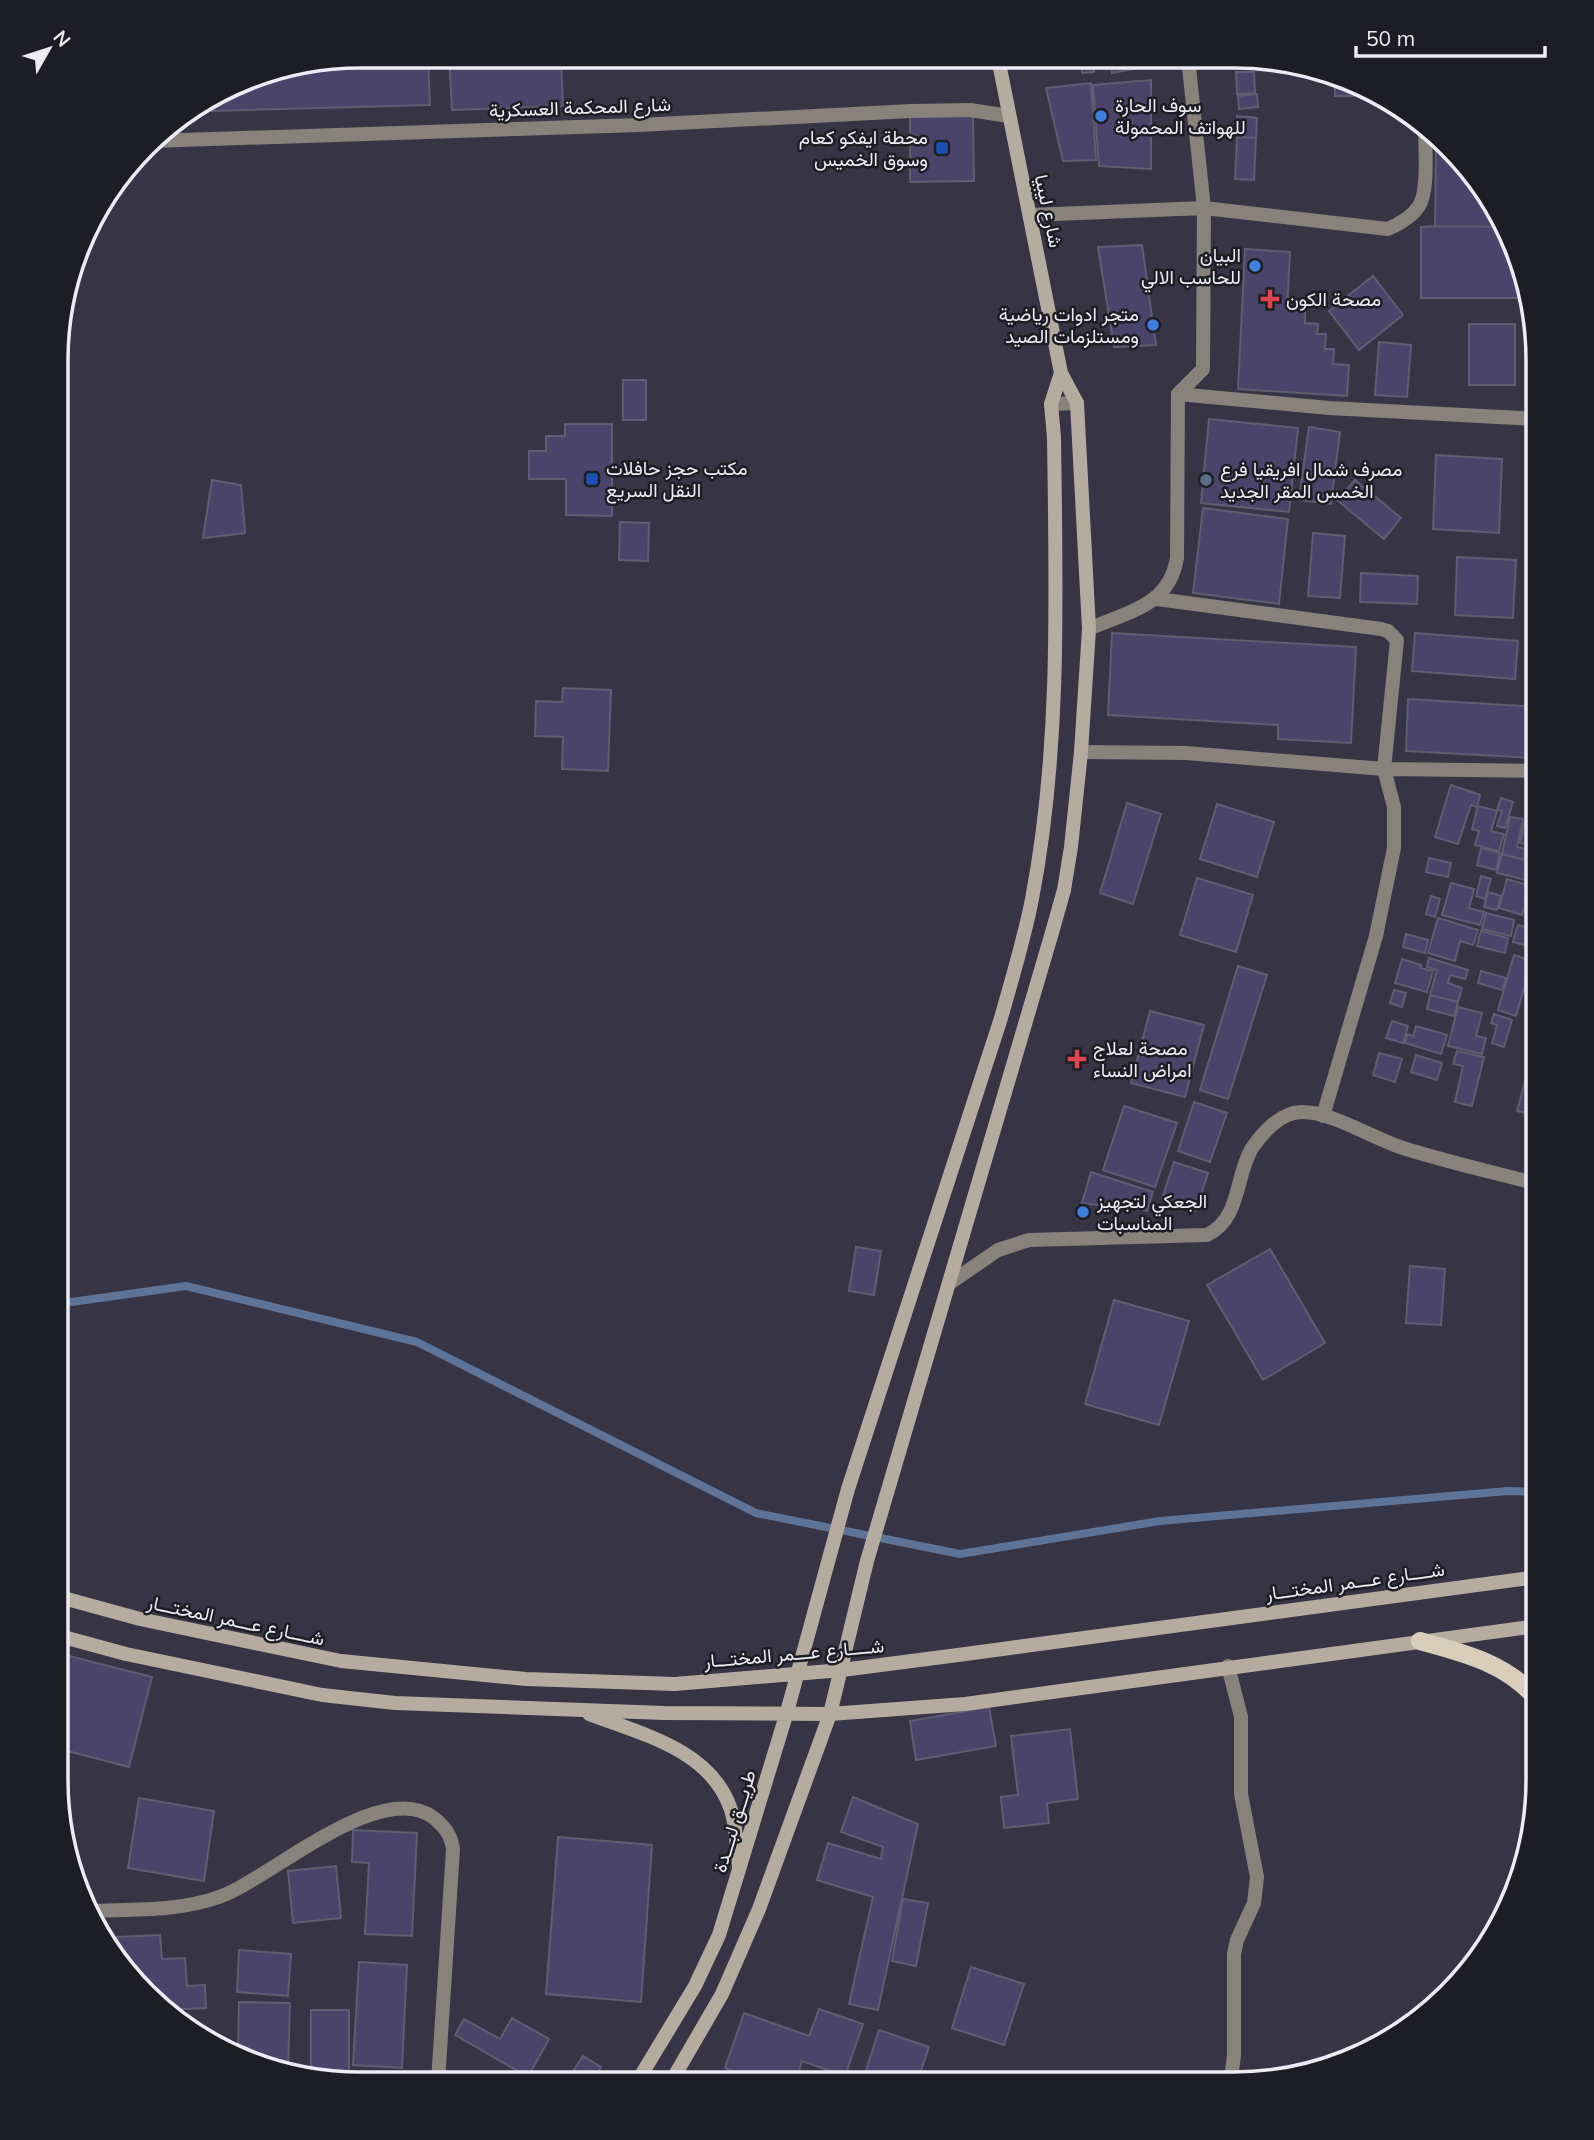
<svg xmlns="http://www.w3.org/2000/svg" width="1594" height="2140" font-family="Mulish,Vazirmatn,sans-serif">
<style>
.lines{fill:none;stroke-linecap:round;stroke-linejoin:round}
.stream{stroke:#5e7398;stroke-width:8}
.building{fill:#4a446a;stroke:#5f5d71;stroke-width:2}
.street{stroke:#87827a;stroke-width:14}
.secondary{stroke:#b5ac9f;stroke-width:14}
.primary{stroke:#d9cdbc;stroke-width:18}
.shop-dot{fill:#3f7fe0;stroke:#1d1d24;stroke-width:2.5}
.transit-dot{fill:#1a4fb4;stroke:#1d1d24;stroke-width:2.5}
.health-dot{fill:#e0444e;stroke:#1d1d24;stroke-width:2.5}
.service-dot{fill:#5c6f8a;stroke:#1d1d24;stroke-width:2.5}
.labels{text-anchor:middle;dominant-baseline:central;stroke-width:5;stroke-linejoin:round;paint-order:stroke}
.poi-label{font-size:19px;fill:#ecebf6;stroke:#1d1d24;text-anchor:start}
.street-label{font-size:19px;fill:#ecebf6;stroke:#1d1d24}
.rim{fill:none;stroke:#ecebf6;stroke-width:3.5}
</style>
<rect width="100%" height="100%" fill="#363445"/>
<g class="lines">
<path class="stream" d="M 57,1304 L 186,1286 L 417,1342 L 756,1513 L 960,1554 L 1160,1521 L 1508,1491 L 1537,1492"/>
</g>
<path class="building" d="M 360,56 L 428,56 L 430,105 L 212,111 L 212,101 L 262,72 Z
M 449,56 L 561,57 L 563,106 L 452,110 Z
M 1081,58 L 1093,58 L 1094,72 L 1082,73 Z
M 1109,58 L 1153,58 L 1154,65 L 1112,73 Z
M 1236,72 L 1254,72 L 1255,93 L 1237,94 Z
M 1335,75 L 1350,79 L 1379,96 L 1335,96 Z
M 1151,80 L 1151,169 L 1099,166 L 1093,85 Z
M 1091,83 L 1096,160 L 1063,161 L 1046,88 Z
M 1257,94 L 1258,107 L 1239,109 L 1238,96 Z
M 973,114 L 974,181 L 910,182 L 910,115 Z
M 1237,116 L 1257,118 L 1256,138 L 1237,137 Z
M 1237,137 L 1256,138 L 1254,180 L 1235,179 Z
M 1436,146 L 1441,146 L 1507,227 L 1435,226 Z
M 1435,226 L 1507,227 L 1524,298 L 1421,298 L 1421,227 Z
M 1142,245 L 1156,345 L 1114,347 L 1098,247 Z
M 1245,249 L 1290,252 L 1287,310 L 1305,311 L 1305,323 L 1318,324 L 1317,334 L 1326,334 L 1325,349 L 1334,349 L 1333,364 L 1349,365 L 1347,396 L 1238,389 Z
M 1373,276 L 1403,315 L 1359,350 L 1329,311 Z
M 1469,324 L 1515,324 L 1515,385 L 1469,385 Z
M 1379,342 L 1411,345 L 1407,397 L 1375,395 Z
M 623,380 L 646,380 L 646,420 L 623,420 Z
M 1209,419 L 1298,428 L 1289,512 L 1201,503 Z
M 565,424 L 612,424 L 612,516 L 566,515 L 566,479 L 529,479 L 529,451 L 546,451 L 546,436 L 565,436 Z
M 1309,427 L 1340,432 L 1331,504 L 1299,500 Z
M 1436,455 L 1502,459 L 1499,533 L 1433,529 Z
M 212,480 L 241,485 L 245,533 L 203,538 Z
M 1355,480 L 1401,518 L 1384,539 L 1337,500 Z
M 1203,508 L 1288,519 L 1279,604 L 1193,593 Z
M 620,522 L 649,523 L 648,561 L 619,560 Z
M 1313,533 L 1345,536 L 1340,598 L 1308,596 Z
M 1457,557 L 1516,560 L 1513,618 L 1455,615 Z
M 1361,573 L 1418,576 L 1417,604 L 1360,602 Z
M 1112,633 L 1356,647 L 1351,743 L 1278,739 L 1278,725 L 1108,715 Z
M 1415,633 L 1518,641 L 1515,679 L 1412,671 Z
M 563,688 L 611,690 L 608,771 L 562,769 L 563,737 L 535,736 L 536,701 L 562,702 Z
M 1408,699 L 1537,707 L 1534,758 L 1406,751 Z
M 1451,785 L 1480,795 L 1477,807 L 1471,805 L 1458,844 L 1435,837 Z
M 1501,798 L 1513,802 L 1505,828 L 1497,826 L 1502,811 L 1497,810 Z
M 1127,803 L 1161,814 L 1133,904 L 1100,893 Z
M 1217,804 L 1274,822 L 1257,877 L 1200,859 Z
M 1478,806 L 1497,811 L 1491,831 L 1504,834 L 1499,851 L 1475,845 L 1479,831 L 1472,829 Z
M 1510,817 L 1523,819 L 1517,847 L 1534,851 L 1532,862 L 1502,854 Z
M 1525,821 L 1538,824 L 1538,847 L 1520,843 Z
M 1481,848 L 1500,853 L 1496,870 L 1477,865 Z
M 1502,854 L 1530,861 L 1526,880 L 1497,873 Z
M 1429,858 L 1451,863 L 1448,877 L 1426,872 Z
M 1481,876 L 1491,879 L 1485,899 L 1476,896 Z
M 1197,878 L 1253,895 L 1236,952 L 1180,935 Z
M 1507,879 L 1530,886 L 1522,915 L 1499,908 Z
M 1451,883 L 1474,889 L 1469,908 L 1484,912 L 1480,925 L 1442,915 Z
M 1488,892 L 1501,896 L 1497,910 L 1484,907 Z
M 1431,896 L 1440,899 L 1435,917 L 1426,914 Z
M 1528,904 L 1538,906 L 1538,921 L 1525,917 Z
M 1486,913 L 1514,920 L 1511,936 L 1482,929 Z
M 1438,918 L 1478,930 L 1473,945 L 1460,941 L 1455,961 L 1428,953 Z
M 1518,925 L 1538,930 L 1536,948 L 1513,942 Z
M 1481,931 L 1508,938 L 1505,953 L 1477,946 Z
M 1406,934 L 1428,940 L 1425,953 L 1403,947 Z
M 1514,955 L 1532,961 L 1516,1016 L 1498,1010 Z
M 1429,958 L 1468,970 L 1465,979 L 1450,975 L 1448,983 L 1462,988 L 1458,1002 L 1430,995 L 1437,970 L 1427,967 Z
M 1402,959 L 1421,965 L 1420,968 L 1433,971 L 1427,992 L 1395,983 Z
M 1238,966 L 1267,975 L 1228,1099 L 1200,1090 Z
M 1481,971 L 1506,978 L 1502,990 L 1478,983 Z
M 1394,990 L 1406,993 L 1402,1007 L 1390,1003 Z
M 1430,995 L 1458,1002 L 1454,1016 L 1427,1009 Z
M 1458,1007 L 1482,1013 L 1476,1036 L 1486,1038 L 1482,1054 L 1448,1046 Z
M 1150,1011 L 1204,1025 L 1185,1097 L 1131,1083 Z
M 1494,1014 L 1512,1020 L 1504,1047 L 1492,1043 L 1497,1025 L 1491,1023 Z
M 1392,1021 L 1408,1026 L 1403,1043 L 1386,1038 Z
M 1416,1026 L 1447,1035 L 1441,1054 L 1405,1043 L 1407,1034 L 1413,1036 Z
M 1538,1033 L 1538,1116 L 1517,1111 Z
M 1457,1051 L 1484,1057 L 1472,1106 L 1455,1102 L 1463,1066 L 1453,1064 Z
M 1379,1053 L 1402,1059 L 1395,1082 L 1373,1075 Z
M 1416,1055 L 1442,1063 L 1437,1080 L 1411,1072 Z
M 1194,1102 L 1227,1113 L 1210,1162 L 1178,1151 Z
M 1124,1106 L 1177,1123 L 1155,1187 L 1103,1170 Z
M 1174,1162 L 1208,1173 L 1196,1211 L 1162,1199 Z
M 1091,1172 L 1153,1192 L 1147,1211 L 1082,1203 Z
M 856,1247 L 881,1251 L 874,1295 L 849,1291 Z
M 1270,1249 L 1325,1343 L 1263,1380 L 1207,1285 Z
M 1410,1266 L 1445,1269 L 1441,1325 L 1406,1323 Z
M 1114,1300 L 1189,1321 L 1159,1425 L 1085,1404 Z
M 57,1653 L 152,1677 L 129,1767 L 56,1748 Z
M 989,1707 L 996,1746 L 916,1760 L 910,1721 Z
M 1070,1729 L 1078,1799 L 1047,1803 L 1049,1823 L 1004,1828 L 1001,1797 L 1018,1795 L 1011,1736 Z
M 853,1797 L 918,1824 L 878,2010 L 849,2004 L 873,1897 L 817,1880 L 828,1843 L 881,1859 L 883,1847 L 841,1832 Z
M 139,1798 L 214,1811 L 204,1881 L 128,1868 Z
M 353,1830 L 417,1833 L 412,1936 L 365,1934 L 369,1863 L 352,1862 Z
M 558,1837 L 652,1845 L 641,2002 L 546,1994 Z
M 336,1866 L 341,1918 L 293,1923 L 288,1871 Z
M 903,1899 L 928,1903 L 916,1966 L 892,1961 Z
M 160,1935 L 162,1959 L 185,1958 L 187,1986 L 205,1985 L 206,2008 L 165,2010 L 131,1980 L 118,1961 L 117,1937 Z
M 239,1950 L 291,1954 L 288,1996 L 237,1992 Z
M 359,1962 L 407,1965 L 402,2068 L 353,2065 Z
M 971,1967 L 1024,1984 L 1004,2045 L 952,2028 Z
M 239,2002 L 290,2003 L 288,2069 L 238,2050 Z
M 819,2009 L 863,2024 L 845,2076 L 802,2061 L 795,2083 L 768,2083 L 725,2068 L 744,2013 L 809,2036 Z
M 311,2010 L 349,2010 L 349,2073 L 311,2073 Z
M 512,2018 L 549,2039 L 528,2077 L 455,2035 L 464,2019 L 500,2039 Z
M 879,2030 L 929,2047 L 917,2083 L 862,2083 Z
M 583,2056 L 601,2067 L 592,2082 L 566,2082 Z"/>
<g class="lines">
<path class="street" d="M 152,141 L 639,125 L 911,111 L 970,110 L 1009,116
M 1031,215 L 1204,208 L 1388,229 C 1399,224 1412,217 1419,206 C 1429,190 1425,146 1425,126
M 1178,394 L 1329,408 L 1538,419
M 1051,404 L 1077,403
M 1157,599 L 1381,629 L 1388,631 L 1397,640 L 1384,769 L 1394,807 L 1394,848 L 1376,936 L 1323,1116
M 1089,629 C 1129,611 1169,606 1177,558 L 1178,394 L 1203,369 L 1204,208 L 1188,58
M 1081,752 L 1186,753 L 1384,769 L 1538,771
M 950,1283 L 998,1250 L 1029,1240 L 1207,1235 C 1241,1219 1235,1176 1252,1148 C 1263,1132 1282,1111 1303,1112 C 1332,1112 1374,1139 1403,1148 C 1447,1162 1493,1172 1538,1184
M 1228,1666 L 1241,1717 L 1241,1794 L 1257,1877 L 1254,1903 L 1237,1940 L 1234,1954 L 1234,2056 L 1230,2084
M 87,1911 C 130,1909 177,1912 219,1897 C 269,1880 380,1777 434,1818 C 445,1827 451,1835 453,1849 L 438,2082"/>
<path class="secondary" d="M 56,1596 L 140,1619 L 341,1661 L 526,1679 L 675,1684 L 842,1670 L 958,1655 L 1537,1577
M 56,1635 L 126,1654 L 322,1695 L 395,1703 L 664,1713 L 830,1714 L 965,1704 L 1537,1626
M 589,1714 C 641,1734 709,1749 730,1807 C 737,1825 736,1848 739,1866
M 637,2082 L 695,1986 L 719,1935 L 787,1712 L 848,1489 L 1001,1018 C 1012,979 1024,940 1032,899 C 1061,748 1056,591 1054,437 L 1051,404 L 1061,373
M 671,2082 L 722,1994 L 759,1909 L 830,1714 L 867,1561 L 1051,936 L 1064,890 L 1071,847 L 1081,752 L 1089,629 L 1077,403 L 1061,373 L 998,58"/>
<path class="primary" d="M 1420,1641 C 1464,1653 1506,1663 1537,1699"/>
</g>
<g class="shop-dot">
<circle cx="1101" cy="116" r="7"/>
<circle cx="1255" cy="266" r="7"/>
<circle cx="1153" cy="325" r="7"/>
<circle cx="1083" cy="1212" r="7"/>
</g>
<g class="transit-dot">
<rect x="935" y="141" width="14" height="14" rx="3.5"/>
<rect x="585" y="472" width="14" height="14" rx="3.5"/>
</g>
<g class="health-dot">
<path d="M1266.5 288.5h7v7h7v7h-7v7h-7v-7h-7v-7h7z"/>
<path d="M1073.5 1048.5h7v7h7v7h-7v7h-7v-7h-7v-7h7z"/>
</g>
<circle class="service-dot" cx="1206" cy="480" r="7"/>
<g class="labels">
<g class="poi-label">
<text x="1115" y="105">سوف الحارة<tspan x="1115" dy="22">للهواتف المحمولة</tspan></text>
<text x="928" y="137" text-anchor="end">محطة ايفكو كعام<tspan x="928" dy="22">وسوق الخميس</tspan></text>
<text x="1241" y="255" text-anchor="end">البيان<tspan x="1241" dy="22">للحاسب الالي</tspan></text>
<text x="1286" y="299">مصحة الكون</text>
<text x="1139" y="314" text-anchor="end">متجر ادوات رياضية<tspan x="1139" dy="22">ومستلزمات الصيد</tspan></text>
<text x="606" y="468">مكتب حجز حافلات<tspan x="606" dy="22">النقل السريع</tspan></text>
<text x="1220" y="469">مصرف شمال افريقيا فرع<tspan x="1220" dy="22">الخمس المقر الجديد</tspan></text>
<text x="1093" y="1048">مصحة لعلاج<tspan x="1093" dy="22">امراض النساء</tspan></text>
<text x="1097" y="1201">الجعكي لتجهيز<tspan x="1097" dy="22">المناسبات</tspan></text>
</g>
<g class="street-label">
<text transform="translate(580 107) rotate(-2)">شارع المحكمة العسكرية</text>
<text transform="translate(1049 211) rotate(78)">شارع ليبيا</text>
<text transform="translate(1355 1581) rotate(-8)">شــــارع عـــمر المختـــار</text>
<text transform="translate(236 1620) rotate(12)">شــــارع عـــمر المختـــار</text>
<text transform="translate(794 1653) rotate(-5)">شــــارع عـــمر المختـــار</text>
<text transform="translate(734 1821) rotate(-73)">طريـــق لبـــدة</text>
</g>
</g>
<path d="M0 0H1594V2140H0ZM360 68H1234A292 292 0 0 1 1526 360V1780A292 292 0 0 1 1234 2072H360A292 292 0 0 1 68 1780V360A292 292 0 0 1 360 68Z" fill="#1d1d24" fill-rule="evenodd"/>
<path class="rim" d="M360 68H1234A292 292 0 0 1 1526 360V1780A292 292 0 0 1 1234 2072H360A292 292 0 0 1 68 1780V360A292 292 0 0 1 360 68Z"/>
<g transform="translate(49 49) rotate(51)" stroke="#1d1d24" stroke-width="5" paint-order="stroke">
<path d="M0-5L12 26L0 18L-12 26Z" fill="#ecebf6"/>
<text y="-10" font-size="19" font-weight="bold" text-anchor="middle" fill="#ecebf6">N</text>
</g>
<path d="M1356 46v10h189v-10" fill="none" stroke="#ecebf6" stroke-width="3.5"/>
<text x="1366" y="46" font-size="21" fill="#ecebf6" stroke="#1d1d24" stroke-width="5" paint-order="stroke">50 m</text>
</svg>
